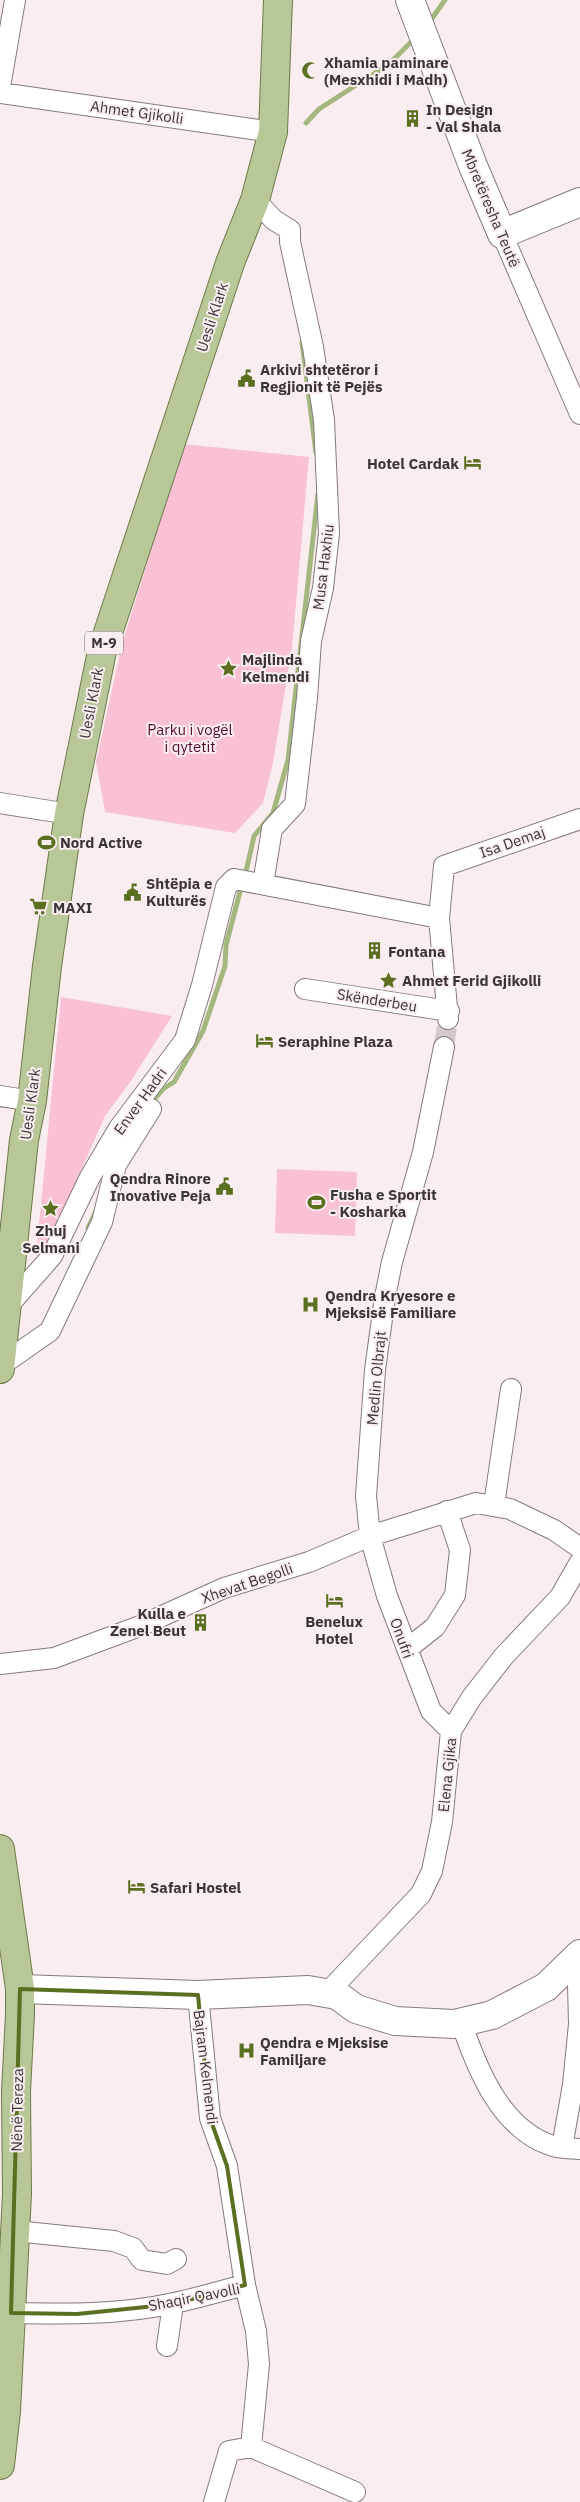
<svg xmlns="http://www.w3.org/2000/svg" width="580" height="2502" font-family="'IBM Plex Sans',sans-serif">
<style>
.green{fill:#fac1d5}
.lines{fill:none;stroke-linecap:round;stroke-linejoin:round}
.stream{stroke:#a4b77e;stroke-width:5}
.street-tunnel{stroke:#d3c8cb;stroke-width:20;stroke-dasharray:20 10;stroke-linecap:butt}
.street-casing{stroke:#847a7d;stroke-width:22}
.secondary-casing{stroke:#847a7d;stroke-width:30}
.primary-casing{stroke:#6d7b48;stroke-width:30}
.street{stroke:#fff;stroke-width:20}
.secondary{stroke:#fff;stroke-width:28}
.primary{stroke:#b8c797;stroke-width:28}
.marked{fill:none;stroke:#5a7020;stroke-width:4;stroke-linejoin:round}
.labels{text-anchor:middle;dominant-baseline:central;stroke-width:4;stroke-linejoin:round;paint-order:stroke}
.shield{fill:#f9edf0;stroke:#736c6e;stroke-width:1}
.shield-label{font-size:14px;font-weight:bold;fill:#393536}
.poi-label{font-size:15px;font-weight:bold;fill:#393536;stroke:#f9edf0;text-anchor:start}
.street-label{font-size:15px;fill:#393536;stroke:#f9edf0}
.park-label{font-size:15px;fill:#550a30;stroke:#f9edf0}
</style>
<rect width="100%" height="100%" fill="#f9edf0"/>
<path class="green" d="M 184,444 L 309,457 L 292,648 L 273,763 L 263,803 L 235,833 L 105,812 L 96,762 L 122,644 Z
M 61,997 L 172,1016 L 131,1081 L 105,1116 L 50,1241 L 41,1255 L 36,1256 Z
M 277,1169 L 357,1172 L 355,1236 L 275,1233 Z"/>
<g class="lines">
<path class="stream" d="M 428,24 L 445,0
M 306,123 L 319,109 L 389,64 L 414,39
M 302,342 L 316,453
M 245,876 L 254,836 L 273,813 L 288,760 L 318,494
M 150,1104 L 163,1089 L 174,1082 L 203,1031 L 225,966 L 226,945 L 242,884
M 88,1228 L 96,1211"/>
<path class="street-tunnel" d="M 444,1047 L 448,1019"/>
<defs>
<path id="street" d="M 0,87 L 15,0
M 0,93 L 273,132
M 255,200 L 274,220 L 290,230 L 290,242 L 313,347 L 324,420 L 329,533 L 323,588 L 311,641 L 307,698 L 295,804 L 272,829 L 263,884
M 502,234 L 580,414
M 0,803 L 69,814
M 305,989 L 449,1011
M 448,1019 L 439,918 L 444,866 L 580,819
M 444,1047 L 423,1152 L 392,1262 L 385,1297 L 375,1370 L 366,1496 L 370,1536 L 387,1596 L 431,1711 L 451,1731
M 0,1096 L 32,1101
M 8,1306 L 52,1256 L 90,1177 L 119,1128 L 185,1040 L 202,985 L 226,887 L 234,879 L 439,918
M 0,1366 L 50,1331 L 102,1222 L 116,1165 L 151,1109
M 494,1505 L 511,1389
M 407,1649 L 435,1627 L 455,1595 L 460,1550 L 447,1511
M 0,1664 L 54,1658 L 140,1626 L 224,1588 L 309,1562 L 370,1536 L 476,1503 L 510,1509 L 554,1530 L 580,1548
M 328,1992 L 421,1894 L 432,1871 L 442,1822 L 451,1731 L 472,1697 L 504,1656 L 560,1597 L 580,1562
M 198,1995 L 210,2118 L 227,2166 L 245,2285
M 461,2022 C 477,2069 501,2130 553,2146 C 561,2149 572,2148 580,2149
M 562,2147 L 573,2085 L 579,2024 L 578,1984 L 569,1965
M 15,2231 L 114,2241 L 133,2248 L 142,2260 L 167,2264 L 176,2259
M 11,2313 C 65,2314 121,2315 174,2303 C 198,2298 221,2291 245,2285 L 256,2331 L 259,2364 L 251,2447
M 167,2346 L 173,2304
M 214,2502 L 229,2451 L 251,2447 L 355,2492"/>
<path id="secondary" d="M 410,0 L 473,166 L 502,234 L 580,202
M 20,1989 L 198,1995 L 308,1990 L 337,1995 L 356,2009 L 395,2021 L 454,2024 L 492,2015 L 546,1987 L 580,1954"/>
<path id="primary" d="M 0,1369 L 24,1140 L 32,1101 L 47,966 L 69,814 L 102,651 L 230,263 L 255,200 L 273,132 L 278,0
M 0,1849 L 20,1989 L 20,2014 L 16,2092 L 17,2194 L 6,2411 L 0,2465"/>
</defs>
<use href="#street" class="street-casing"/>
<use href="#secondary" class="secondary-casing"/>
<use href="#primary" class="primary-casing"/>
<use href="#street" class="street"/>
<use href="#secondary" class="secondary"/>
<use href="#primary" class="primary"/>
</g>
<path class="marked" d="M 20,1989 L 198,1995 L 210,2118 L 227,2166 L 245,2285 L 173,2304 L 136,2308 L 77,2314 L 11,2313 Z"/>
<defs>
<symbol id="mosque-bare" viewBox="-9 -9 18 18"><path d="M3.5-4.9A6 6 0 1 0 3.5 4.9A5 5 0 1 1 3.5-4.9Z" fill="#5a7020" stroke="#f9edf0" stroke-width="2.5" paint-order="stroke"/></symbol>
<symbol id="building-bare" viewBox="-9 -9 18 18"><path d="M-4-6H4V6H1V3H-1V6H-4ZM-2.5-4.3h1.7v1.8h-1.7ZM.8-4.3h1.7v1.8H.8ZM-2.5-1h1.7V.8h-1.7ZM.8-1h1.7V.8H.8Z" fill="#5a7020" stroke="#f9edf0" stroke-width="2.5" paint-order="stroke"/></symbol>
<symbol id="civic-bare" viewBox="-9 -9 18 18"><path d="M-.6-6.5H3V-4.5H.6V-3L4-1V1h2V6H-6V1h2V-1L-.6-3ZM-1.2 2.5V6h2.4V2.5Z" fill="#5a7020" stroke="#f9edf0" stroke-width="2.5" paint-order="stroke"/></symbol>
<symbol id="hotel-bare" viewBox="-9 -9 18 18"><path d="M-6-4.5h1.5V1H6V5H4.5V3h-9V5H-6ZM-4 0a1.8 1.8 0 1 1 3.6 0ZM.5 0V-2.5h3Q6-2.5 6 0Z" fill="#5a7020" stroke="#f9edf0" stroke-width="2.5" paint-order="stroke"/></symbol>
<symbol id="sight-bare" viewBox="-9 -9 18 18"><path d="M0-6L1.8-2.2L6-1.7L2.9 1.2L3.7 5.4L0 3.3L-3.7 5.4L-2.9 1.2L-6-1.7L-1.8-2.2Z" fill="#5a7020" stroke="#f9edf0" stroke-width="2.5" paint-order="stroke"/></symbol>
<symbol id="stadium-bare" viewBox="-9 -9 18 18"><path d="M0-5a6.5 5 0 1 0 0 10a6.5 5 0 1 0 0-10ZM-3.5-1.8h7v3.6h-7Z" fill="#5a7020" stroke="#f9edf0" stroke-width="2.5" paint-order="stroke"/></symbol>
<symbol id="supermarket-bare" viewBox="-9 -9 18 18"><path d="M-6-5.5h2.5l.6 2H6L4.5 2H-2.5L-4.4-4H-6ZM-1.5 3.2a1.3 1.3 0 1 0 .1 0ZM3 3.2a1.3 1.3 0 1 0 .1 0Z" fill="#5a7020" stroke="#f9edf0" stroke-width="2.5" paint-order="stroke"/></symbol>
<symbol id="hospital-bare" viewBox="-9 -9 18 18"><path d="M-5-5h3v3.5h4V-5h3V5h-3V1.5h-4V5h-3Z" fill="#5a7020" stroke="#f9edf0" stroke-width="2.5" paint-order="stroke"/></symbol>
</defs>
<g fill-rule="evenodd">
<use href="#mosque-bare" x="298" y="58" width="25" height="25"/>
<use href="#building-bare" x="400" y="106" width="25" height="25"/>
<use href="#civic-bare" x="234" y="366" width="25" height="25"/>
<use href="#hotel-bare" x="460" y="450" width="25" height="25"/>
<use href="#sight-bare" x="216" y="656" width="25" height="25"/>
<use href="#stadium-bare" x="34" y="830" width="25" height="25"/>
<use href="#civic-bare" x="120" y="880" width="25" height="25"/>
<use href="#supermarket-bare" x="26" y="894" width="25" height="25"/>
<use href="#building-bare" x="362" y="938" width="25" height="25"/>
<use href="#sight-bare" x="376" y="968" width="25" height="25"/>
<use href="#hotel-bare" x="252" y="1028" width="25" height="25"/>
<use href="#civic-bare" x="212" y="1174" width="25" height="25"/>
<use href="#stadium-bare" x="304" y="1190" width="25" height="25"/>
<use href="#sight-bare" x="38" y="1196" width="25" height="25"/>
<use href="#hospital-bare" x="298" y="1292" width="25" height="25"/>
<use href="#hotel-bare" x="322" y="1588" width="25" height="25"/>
<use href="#building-bare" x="188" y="1610" width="25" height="25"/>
<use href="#hotel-bare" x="124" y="1874" width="25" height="25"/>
<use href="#hospital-bare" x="234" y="2038" width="25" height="25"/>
</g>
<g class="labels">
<rect class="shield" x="85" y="631.5" width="38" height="23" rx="4"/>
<g class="shield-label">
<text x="104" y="643">M-9</text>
</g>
<g class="poi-label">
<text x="324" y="62">Xhamia paminare<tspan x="324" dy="17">(Mesxhidi i Madh)</tspan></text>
<text x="426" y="109">In Design<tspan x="426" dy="17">- Val Shala</tspan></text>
<text x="260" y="369">Arkivi shtetëror i<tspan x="260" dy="17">Regjionit të Pejës</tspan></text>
<text x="459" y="463" text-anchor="end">Hotel Cardak</text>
<text x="242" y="659">Majlinda<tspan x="242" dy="17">Kelmendi</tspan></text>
<text x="60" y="842">Nord Active</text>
<text x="146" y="883">Shtëpia e<tspan x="146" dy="17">Kulturës</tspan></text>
<text x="53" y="907">MAXI</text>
<text x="388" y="951">Fontana</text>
<text x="402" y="980">Ahmet Ferid Gjikolli</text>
<text x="278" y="1041">Seraphine Plaza</text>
<text x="211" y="1178" text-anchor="end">Qendra Rinore<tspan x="211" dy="17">Inovative Peja</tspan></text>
<text x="330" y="1194">Fusha e Sportit<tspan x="330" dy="17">- Kosharka</tspan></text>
<text x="51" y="1230" text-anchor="middle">Zhuj<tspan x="51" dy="17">Selmani</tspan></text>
<text x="325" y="1295">Qendra Kryesore e<tspan x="325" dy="17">Mjeksisë Familiare</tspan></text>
<text x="186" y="1613" text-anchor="end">Kulla e<tspan x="186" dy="17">Zenel Beut</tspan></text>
<text x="334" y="1621" text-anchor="middle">Benelux<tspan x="334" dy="17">Hotel</tspan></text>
<text x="150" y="1887">Safari Hostel</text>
<text x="260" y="2042">Qendra e Mjeksise<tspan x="260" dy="17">Familjare</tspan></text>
</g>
<g class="street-label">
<text transform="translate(137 112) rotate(8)">Ahmet Gjikolli</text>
<text transform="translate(491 208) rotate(67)">Mbretëresha Teutë</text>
<text transform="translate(212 317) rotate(-72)">Uesli Klark</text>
<text transform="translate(323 567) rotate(-83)">Musa Haxhiu</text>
<text transform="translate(91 703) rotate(-79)">Uesli Klark</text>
<text transform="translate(512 842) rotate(-19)">Isa Demaj</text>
<text transform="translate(377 1000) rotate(9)">Skënderbeu</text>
<text transform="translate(140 1101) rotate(-54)">Enver Hadri</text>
<text transform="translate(30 1104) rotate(-82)">Uesli Klark</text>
<text transform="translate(376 1378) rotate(-85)">Medlin Olbrajt</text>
<text transform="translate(247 1583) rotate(-19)">Xhevat Begolli</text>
<text transform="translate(402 1638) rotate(70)">Onufri</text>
<text transform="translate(447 1775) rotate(-84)">Elena Gjika</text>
<text transform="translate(206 2067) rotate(83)">Bajram Kelmendi</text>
<text transform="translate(17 2110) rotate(-89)">Nënë Tereza</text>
<text transform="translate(194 2297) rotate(-11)">Shaqir Qavolli</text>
</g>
<g class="park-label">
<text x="190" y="729">Parku i vogël<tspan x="190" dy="17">i qytetit</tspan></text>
</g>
</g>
</svg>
